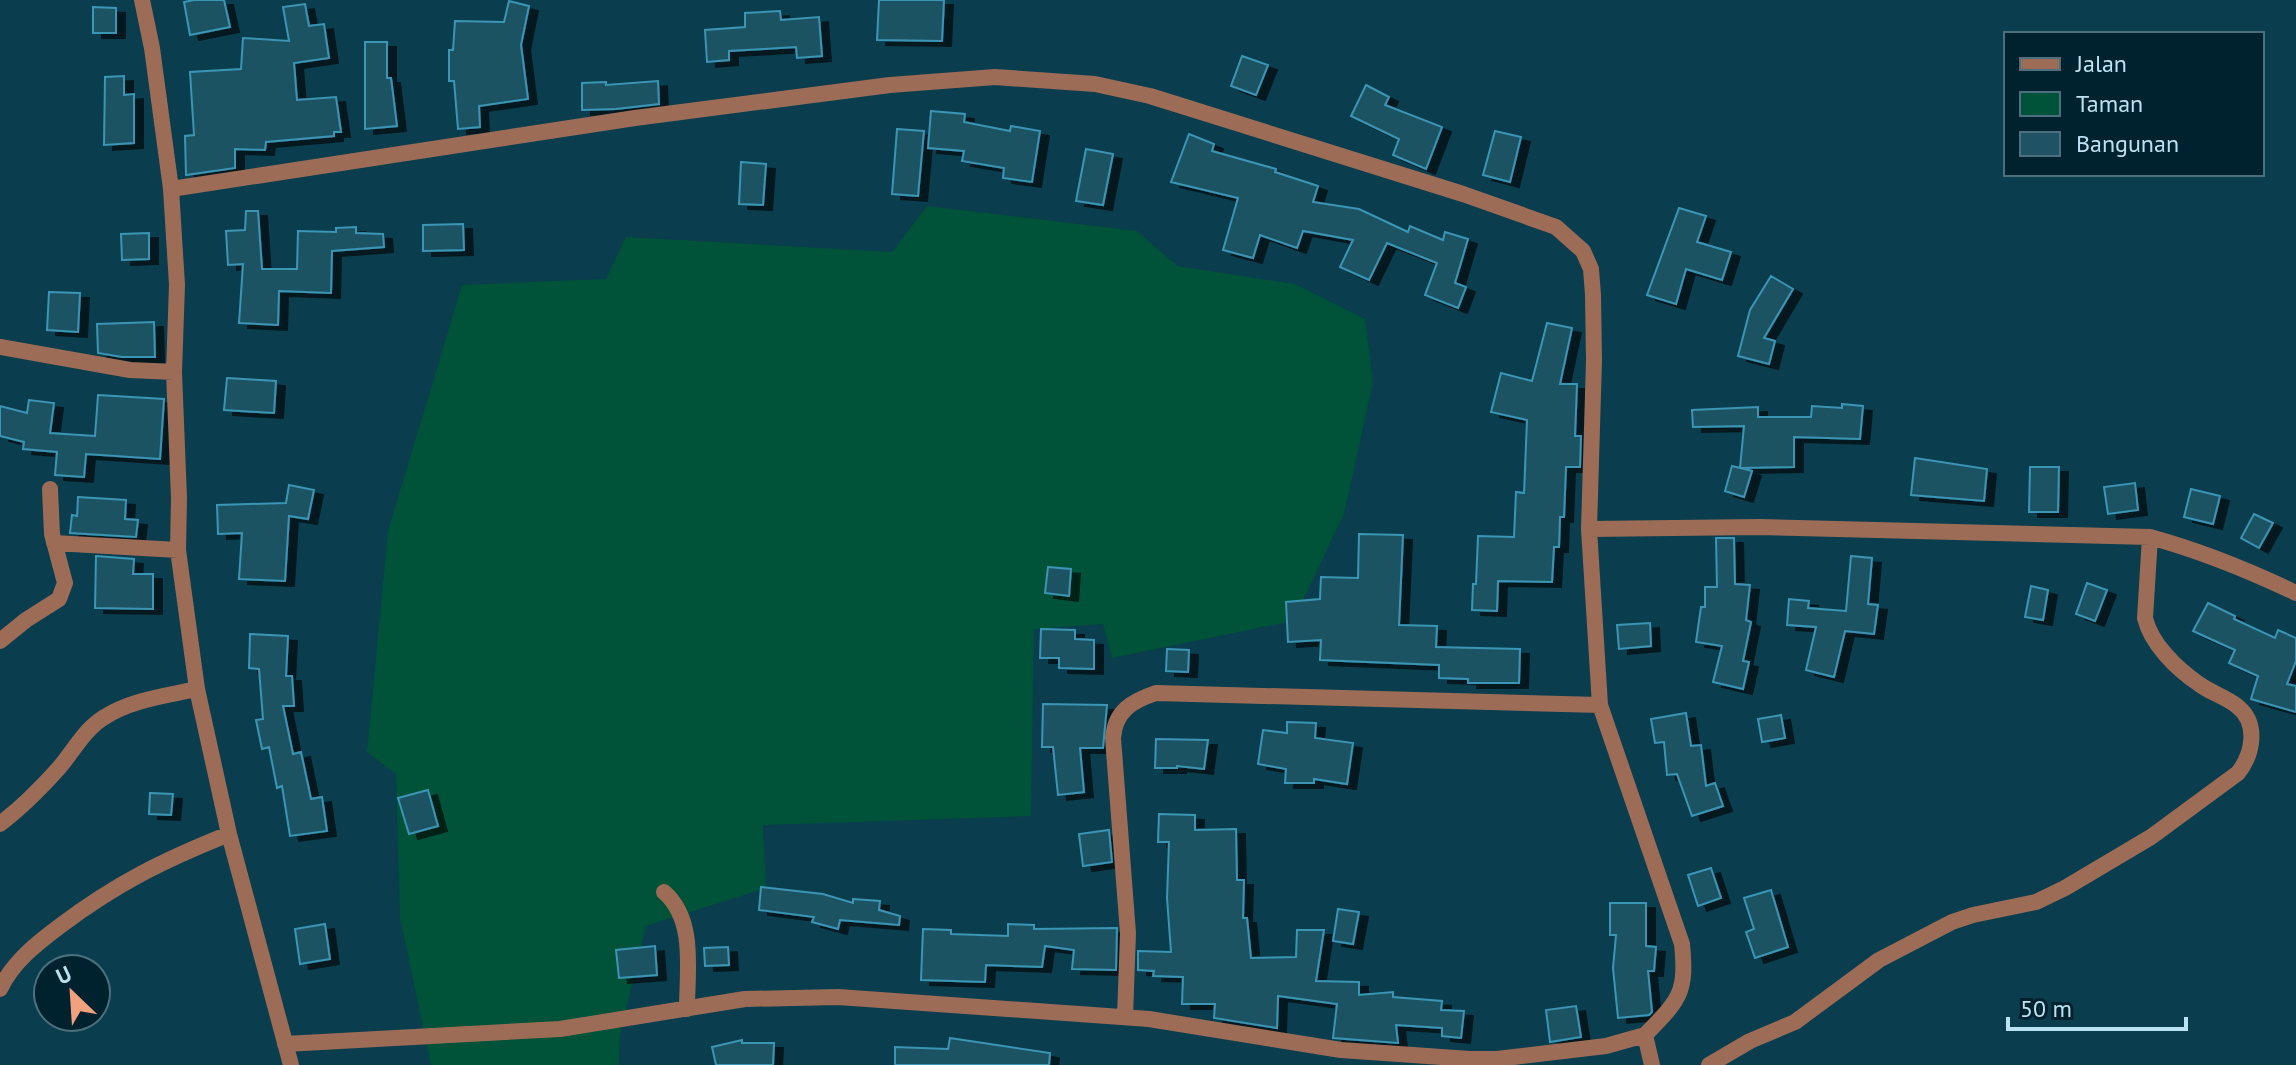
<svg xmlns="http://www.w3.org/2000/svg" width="2296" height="1065" font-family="'PT Sans',sans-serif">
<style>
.green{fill:#005238}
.building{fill:#1e5264;stroke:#3b95b4;stroke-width:2;filter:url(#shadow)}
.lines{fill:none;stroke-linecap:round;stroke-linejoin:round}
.street{stroke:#9c6c57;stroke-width:16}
</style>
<defs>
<filter id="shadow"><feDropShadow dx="9" dy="5" stdDeviation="0" flood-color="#0009"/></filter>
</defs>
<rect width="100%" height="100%" fill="#0a3d4d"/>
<path class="green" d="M 927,206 L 1137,231 L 1177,266 L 1295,284 L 1365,319 L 1373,382 L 1344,514 L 1293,621 L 1112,658 L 1103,624 L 1034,629 L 1031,816 L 763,825 L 766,888 L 646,926 L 620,1035 L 619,1065 L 431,1065 L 400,918 L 396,774 L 367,752 L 388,531 L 462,285 L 606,279 L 626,237 L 892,252 Z"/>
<path class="building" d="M 194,0 L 224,0 L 230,27 L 190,35 L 184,2 Z
M 879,0 L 944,0 L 942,41 L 877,40 Z
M 509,1 L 529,6 L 521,45 L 528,99 L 479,106 L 480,127 L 458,129 L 454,81 L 449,81 L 449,50 L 453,50 L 455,21 L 504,22 Z
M 305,4 L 309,26 L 324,24 L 329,58 L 294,63 L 297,100 L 336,97 L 341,132 L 334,132 L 334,136 L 266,142 L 265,150 L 235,149 L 235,168 L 186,175 L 185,136 L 194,135 L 190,72 L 241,69 L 243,38 L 289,41 L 283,7 Z
M 93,7 L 116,8 L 116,33 L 93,33 Z
M 780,11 L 781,20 L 819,17 L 822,56 L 797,58 L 796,47 L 729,51 L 729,60 L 707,62 L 705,30 L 745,27 L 745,13 Z
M 365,42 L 387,42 L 387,78 L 391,78 L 397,126 L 365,129 Z
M 1242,56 L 1268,65 L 1256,95 L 1231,86 Z
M 124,76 L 124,95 L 134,94 L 134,143 L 104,145 L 105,77 Z
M 658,81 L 659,104 L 616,109 L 582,110 L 582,83 L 606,82 L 606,85 Z
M 1366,85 L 1389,97 L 1385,105 L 1442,127 L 1426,169 L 1393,155 L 1399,139 L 1351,116 Z
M 931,111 L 965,114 L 964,122 L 1010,131 L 1011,126 L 1040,131 L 1032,182 L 1003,178 L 1004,168 L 962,161 L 964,151 L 928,148 Z
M 897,129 L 924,131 L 918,196 L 892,194 Z
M 1495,131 L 1521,137 L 1510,182 L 1483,175 Z
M 1189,134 L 1214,144 L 1212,151 L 1276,169 L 1275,172 L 1318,186 L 1313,202 L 1359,209 L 1408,232 L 1410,226 L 1443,240 L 1445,232 L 1468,239 L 1455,283 L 1466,287 L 1458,308 L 1425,295 L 1437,263 L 1387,243 L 1369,280 L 1340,267 L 1353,240 L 1303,231 L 1297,248 L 1260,235 L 1253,258 L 1223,250 L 1238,198 L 1171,182 Z
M 1086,149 L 1113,154 L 1103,205 L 1076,201 Z
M 741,162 L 766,164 L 763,205 L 739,204 Z
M 1679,208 L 1706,216 L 1697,242 L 1731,252 L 1722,280 L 1686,269 L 1676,304 L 1647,295 Z
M 246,211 L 258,211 L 262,269 L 297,269 L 298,231 L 336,232 L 336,228 L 356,227 L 356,233 L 383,234 L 384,247 L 332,251 L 331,293 L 279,291 L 278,325 L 239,323 L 243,264 L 228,265 L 226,231 L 245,230 Z
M 463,224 L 464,250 L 423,251 L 423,225 Z
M 149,233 L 149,259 L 122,260 L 121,234 Z
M 1771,276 L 1793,289 L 1764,338 L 1775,341 L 1769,364 L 1738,356 L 1750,310 Z
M 49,292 L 80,293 L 78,332 L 47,330 Z
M 154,322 L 155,357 L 122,357 L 98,353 L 97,324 Z
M 1547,323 L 1572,328 L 1560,384 L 1577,384 L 1575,436 L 1581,436 L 1580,467 L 1566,467 L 1564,517 L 1560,517 L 1559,547 L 1554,547 L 1552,582 L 1498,581 L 1497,611 L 1472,610 L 1473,584 L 1476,584 L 1478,536 L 1514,537 L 1516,492 L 1524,493 L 1527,420 L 1491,412 L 1501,373 L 1532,381 Z
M 227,378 L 276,381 L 274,413 L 224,410 Z
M 98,395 L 164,399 L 160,459 L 86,454 L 84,477 L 55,475 L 57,452 L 23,449 L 24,442 L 0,436 L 0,406 L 27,413 L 29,400 L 54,403 L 50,433 L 95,436 Z
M 1842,404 L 1863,406 L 1860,439 L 1794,437 L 1794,467 L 1741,468 L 1752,471 L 1744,497 L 1725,491 L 1732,466 L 1740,468 L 1744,426 L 1693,427 L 1692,410 L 1758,407 L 1758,417 L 1811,417 L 1812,406 L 1842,408 Z
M 1915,458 L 1987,469 L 1984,501 L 1911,495 Z
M 2030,467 L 2059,467 L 2058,512 L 2029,512 Z
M 2135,483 L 2138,510 L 2108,514 L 2104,487 Z
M 289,485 L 314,490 L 308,519 L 289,516 L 285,581 L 239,579 L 242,533 L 218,534 L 217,505 L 286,503 Z
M 2191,489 L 2220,496 L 2213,524 L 2184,517 Z
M 78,497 L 126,500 L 125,519 L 138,520 L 136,537 L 70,533 L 72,515 L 77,516 Z
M 2254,514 L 2273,523 L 2259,548 L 2241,538 Z
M 1359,534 L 1403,535 L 1399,625 L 1437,626 L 1436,647 L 1520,649 L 1519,683 L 1468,683 L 1468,679 L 1439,678 L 1439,665 L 1320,660 L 1321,640 L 1288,642 L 1286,602 L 1320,599 L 1321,577 L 1358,578 Z
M 1716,538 L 1734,538 L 1735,584 L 1750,585 L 1746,620 L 1751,622 L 1743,661 L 1749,662 L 1743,689 L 1713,682 L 1722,646 L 1696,642 L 1701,607 L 1705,607 L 1705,587 L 1717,587 Z
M 96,556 L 134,559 L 133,574 L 153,574 L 153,609 L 95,608 Z
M 1851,556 L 1872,558 L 1868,604 L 1878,605 L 1874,634 L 1845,631 L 1834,677 L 1806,670 L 1816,627 L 1787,625 L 1789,599 L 1809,601 L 1808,608 L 1846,611 Z
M 1048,567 L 1071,569 L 1069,596 L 1045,593 Z
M 2087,583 L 2107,590 L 2095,621 L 2076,614 Z
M 2031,586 L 2048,590 L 2043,620 L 2025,617 Z
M 2208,603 L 2235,616 L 2234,619 L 2275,638 L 2278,630 L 2296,638 L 2296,661 L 2287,684 L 2296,686 L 2296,712 L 2251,699 L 2258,676 L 2229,663 L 2235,650 L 2193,631 Z
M 1650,623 L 1651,646 L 1619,649 L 1617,625 Z
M 1041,629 L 1075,630 L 1075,639 L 1094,640 L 1094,669 L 1059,668 L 1059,658 L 1040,658 Z
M 250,634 L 288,636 L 286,676 L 292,676 L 294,706 L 283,706 L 293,754 L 301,752 L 311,799 L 322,797 L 327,831 L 290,836 L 282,786 L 277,788 L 269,747 L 262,749 L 256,720 L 263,719 L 259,669 L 249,668 Z
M 1167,649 L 1189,650 L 1188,672 L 1166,671 Z
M 1043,704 L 1107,705 L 1103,748 L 1080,748 L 1084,792 L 1058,795 L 1053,747 L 1042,747 Z
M 1686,713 L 1691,746 L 1701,745 L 1706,786 L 1715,783 L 1723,806 L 1692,816 L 1677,774 L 1667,775 L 1664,742 L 1655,743 L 1651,719 Z
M 1781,715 L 1785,738 L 1762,742 L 1758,719 Z
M 1287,722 L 1316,723 L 1315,738 L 1353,743 L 1347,784 L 1314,779 L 1314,783 L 1285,783 L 1286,769 L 1258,764 L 1263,730 L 1287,733 Z
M 1156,739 L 1208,740 L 1204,769 L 1177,766 L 1177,768 L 1155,768 Z
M 428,790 L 438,826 L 409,834 L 398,798 Z
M 150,793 L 173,794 L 171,815 L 149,814 Z
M 1159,814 L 1195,815 L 1195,830 L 1236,829 L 1237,880 L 1244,880 L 1243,918 L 1247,918 L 1251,958 L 1296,957 L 1297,930 L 1324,930 L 1316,981 L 1359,982 L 1359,995 L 1393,992 L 1393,997 L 1442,1001 L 1441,1010 L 1464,1011 L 1461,1038 L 1442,1036 L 1442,1028 L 1396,1025 L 1398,1043 L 1333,1038 L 1337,1004 L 1278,996 L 1277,1028 L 1214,1018 L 1215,1004 L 1182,1004 L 1183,977 L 1153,976 L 1154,971 L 1138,970 L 1138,951 L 1171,952 L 1167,898 L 1169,842 L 1158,842 Z
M 1109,830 L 1112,862 L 1083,866 L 1079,834 Z
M 1711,868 L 1721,898 L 1698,906 L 1688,875 Z
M 761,887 L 823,894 L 853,903 L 853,899 L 880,901 L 879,910 L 900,916 L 899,925 L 840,920 L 838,929 L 812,922 L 814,917 L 759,910 Z
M 1771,890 L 1788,947 L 1755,958 L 1746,932 L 1754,929 L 1744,898 Z
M 1610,903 L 1646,903 L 1646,946 L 1656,947 L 1654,971 L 1648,971 L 1652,1012 L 1649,1015 L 1618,1018 L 1613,968 L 1616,935 L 1610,935 Z
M 1338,909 L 1359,912 L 1353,944 L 1333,941 Z
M 325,924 L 330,959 L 300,964 L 295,929 Z
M 1008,924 L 1034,925 L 1034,929 L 1117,928 L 1116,970 L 1072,969 L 1074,950 L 1045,946 L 1042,967 L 986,965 L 985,982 L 921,980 L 923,929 L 951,930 L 951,934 L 1008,936 Z
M 655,946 L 657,975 L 619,978 L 616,950 Z
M 728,947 L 729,965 L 705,966 L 704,948 Z
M 1576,1006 L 1581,1037 L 1550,1042 L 1546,1010 Z
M 950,1038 L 1050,1053 L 1049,1065 L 895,1065 L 895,1047 L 948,1049 Z
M 742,1040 L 742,1043 L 774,1043 L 773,1065 L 716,1065 L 712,1047 Z"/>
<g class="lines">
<path class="street" d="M 142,0 L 152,48 L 171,189 L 177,285 L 174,372 L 179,498 L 178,550 L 197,689 L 229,834 L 291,1065
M 171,189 L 635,118 L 890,85 L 995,77 L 1095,84 L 1150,96 L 1463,194 L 1556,227 L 1583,251 L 1591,269 L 1593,295 L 1594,360 L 1589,529 L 1600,705 L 1682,944 C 1687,994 1679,1000 1645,1035 L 1652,1065
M 0,347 L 130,370 L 174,372
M 1589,529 L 1759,527 L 2150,537 C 2201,551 2248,570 2296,593
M 54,543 L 178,550
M 0,641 L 26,620 L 59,599 L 65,583 L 52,534 L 50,489
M 0,824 C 21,808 40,789 58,769 C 73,752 84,730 103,718 C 130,700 165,696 197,689
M 664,892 C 696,920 687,970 687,1009
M 0,989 C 13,962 36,944 60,926 C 117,883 164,860 229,834
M 1125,1017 L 1128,933 L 1113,738 C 1115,711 1132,701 1156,693 L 1600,705
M 285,1044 L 560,1029 L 745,999 L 838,997 L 1149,1019 L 1341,1050 L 1470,1059 L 1497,1059 L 1606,1046 L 1645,1035
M 1709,1065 L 1750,1041 L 1795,1022 L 1879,960 L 1952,922 L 1973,915 L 2036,902 L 2065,888 L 2151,837 L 2238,773 C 2253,754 2259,723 2237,706 C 2226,697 2211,693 2199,684 C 2177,669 2151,644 2145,618 L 2150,537"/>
</g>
<rect x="2004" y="32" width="260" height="144" fill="#00222f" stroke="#4a6f7d" stroke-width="2"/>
<rect x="2020" y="58" width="40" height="12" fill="#9c6c57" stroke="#4a6f7d" stroke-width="2"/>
<text x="2076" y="72" font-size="24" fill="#b9e2f2">Jalan</text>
<rect x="2020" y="92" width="40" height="24" fill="#005238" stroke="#4a6f7d" stroke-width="2"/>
<text x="2076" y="112" font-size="24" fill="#b9e2f2">Taman</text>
<rect x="2020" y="132" width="40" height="24" fill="#1e5264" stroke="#4a6f7d" stroke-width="2"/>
<text x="2076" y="152" font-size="24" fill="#b9e2f2">Bangunan</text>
<g transform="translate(72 993) rotate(335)"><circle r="38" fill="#00222f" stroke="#4a6f7d" stroke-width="2"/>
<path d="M0-6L14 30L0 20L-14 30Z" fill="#f2a17e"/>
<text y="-12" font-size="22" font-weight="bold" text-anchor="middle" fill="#b9e2f2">U</text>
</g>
<path d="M2008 1017v12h178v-12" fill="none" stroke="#b9e2f2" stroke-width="4"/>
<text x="2020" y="1017" font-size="24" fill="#b9e2f2" stroke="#00222f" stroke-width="6" paint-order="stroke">50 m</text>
</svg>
